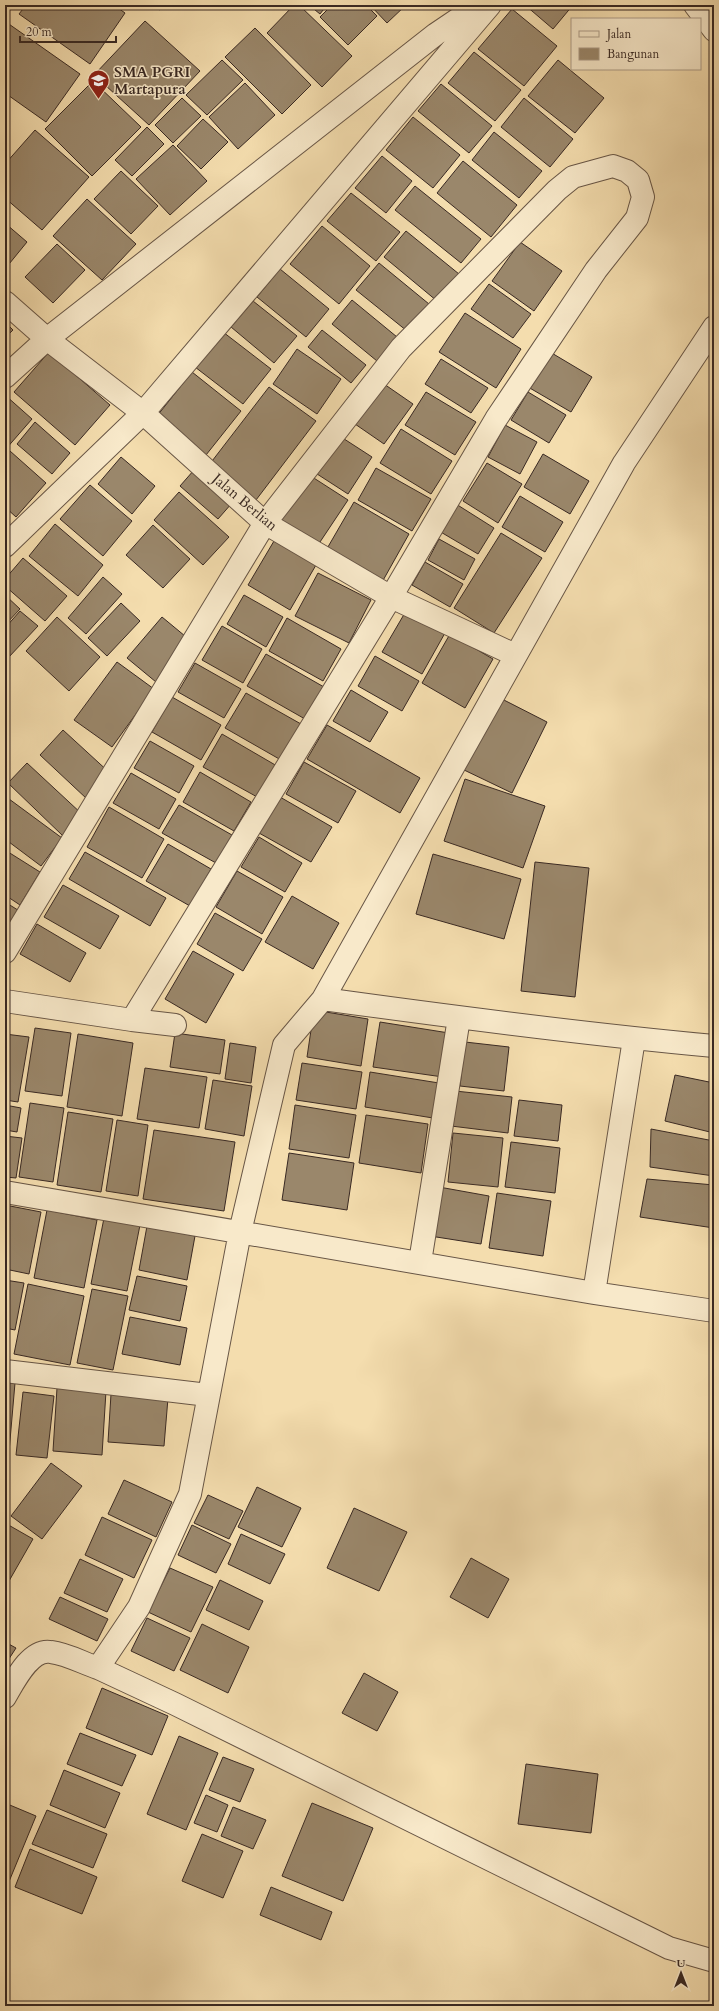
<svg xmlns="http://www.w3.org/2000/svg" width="719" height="2011" font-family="Cardo,serif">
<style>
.building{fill:#9a876b;stroke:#392923}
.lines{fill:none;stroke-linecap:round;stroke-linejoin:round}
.street-casing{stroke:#685646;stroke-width:24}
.street{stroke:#f8e9ca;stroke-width:22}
.labels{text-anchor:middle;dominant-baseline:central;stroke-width:3;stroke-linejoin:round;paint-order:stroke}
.poi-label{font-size:15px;font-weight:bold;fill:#392923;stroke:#f8e9ca;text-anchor:start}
.street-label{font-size:15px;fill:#392923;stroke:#f8e9ca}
</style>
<rect width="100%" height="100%" fill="#f4ddae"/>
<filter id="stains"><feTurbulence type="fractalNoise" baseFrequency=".005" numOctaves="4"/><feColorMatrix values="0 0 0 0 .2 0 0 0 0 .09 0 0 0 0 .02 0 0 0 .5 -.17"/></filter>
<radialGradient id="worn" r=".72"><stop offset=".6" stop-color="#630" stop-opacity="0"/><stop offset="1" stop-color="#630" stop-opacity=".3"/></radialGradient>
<path class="building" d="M 26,5 L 114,5 L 125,13 L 90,64 L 19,14 Z
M 153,5 L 164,5 L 160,10 Z
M 294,5 L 299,5 L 352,56 L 322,87 L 267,33 Z
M 309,5 L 327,5 L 320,14 Z
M 332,5 L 366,5 L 377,16 L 348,45 L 320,17 Z
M 370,5 L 406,5 L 387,23 Z
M 525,5 L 573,5 L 553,29 Z
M 512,9 L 557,46 L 524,86 L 478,49 Z
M 145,21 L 200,71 L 149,125 L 94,75 Z
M 6,22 L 80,74 L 46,122 L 5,93 Z
M 255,28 L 311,85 L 282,114 L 225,57 Z
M 474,52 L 521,90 L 495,121 L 448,83 Z
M 222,60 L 243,80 L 207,115 L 186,95 Z
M 558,60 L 604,98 L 575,133 L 528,96 Z
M 93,81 L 141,127 L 92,176 L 45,129 Z
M 245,83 L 275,115 L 238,149 L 209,117 Z
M 441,84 L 492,126 L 469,153 L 418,111 Z
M 182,98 L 201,116 L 173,143 L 155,125 Z
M 524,98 L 573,139 L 550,167 L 501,127 Z
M 413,117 L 460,155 L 433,188 L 386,150 Z
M 203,119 L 228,142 L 201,169 L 177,146 Z
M 147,127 L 164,144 L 132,176 L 115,160 Z
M 35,130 L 89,177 L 42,230 L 5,198 L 5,164 Z
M 494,132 L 542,171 L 519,198 L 472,160 Z
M 173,145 L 207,181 L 170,215 L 136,179 Z
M 382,156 L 412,181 L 386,213 L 355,188 Z
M 463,161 L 517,205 L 491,237 L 437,193 Z
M 121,171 L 158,206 L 131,234 L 94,199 Z
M 415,186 L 481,239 L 461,263 L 395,210 Z
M 351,193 L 400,232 L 376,261 L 327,221 Z
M 87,199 L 136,244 L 102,280 L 53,236 Z
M 6,224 L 27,242 L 5,269 L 5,225 Z
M 322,226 L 370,266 L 339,304 L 290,264 Z
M 406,231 L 459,274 L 437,301 L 384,257 Z
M 520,242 L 562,271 L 534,311 L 492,281 Z
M 57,244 L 85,270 L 53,303 L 25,277 Z
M 379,263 L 429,304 L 407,331 L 356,290 Z
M 280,269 L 329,309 L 306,337 L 257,297 Z
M 489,284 L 531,314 L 513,338 L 471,309 Z
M 352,300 L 397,337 L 377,361 L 332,324 Z
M 253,301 L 297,336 L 274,363 L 231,327 Z
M 465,313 L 521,349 L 496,388 L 439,352 Z
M 5,322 L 13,330 L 5,338 Z
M 322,330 L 366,365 L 351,383 L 308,347 Z
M 223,332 L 271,369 L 243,404 L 195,367 Z
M 297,349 L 341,379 L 317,414 L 273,384 Z
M 49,352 L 110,405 L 75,445 L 14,392 Z
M 550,352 L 592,377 L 571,412 L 528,387 Z
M 441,359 L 488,388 L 471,413 L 425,384 Z
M 192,372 L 241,411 L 206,455 L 157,416 Z
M 384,384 L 413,404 L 384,444 L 355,424 Z
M 269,387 L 316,421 L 256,500 L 209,465 Z
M 426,392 L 476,422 L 455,455 L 405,425 Z
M 528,392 L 566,415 L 549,443 L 511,420 Z
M 5,395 L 32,419 L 5,450 Z
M 35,422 L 70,453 L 52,474 L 17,444 Z
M 505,425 L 537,442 L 520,474 L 488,457 Z
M 401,429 L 452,461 L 431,494 L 380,463 Z
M 338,435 L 372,457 L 348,494 L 314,472 Z
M 10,451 L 46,483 L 16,517 L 5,507 L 5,456 Z
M 543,454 L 589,481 L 570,514 L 524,487 Z
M 121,457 L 155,486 L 132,514 L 98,484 Z
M 487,463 L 522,484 L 498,523 L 463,501 Z
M 376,468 L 431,499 L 412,531 L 358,500 Z
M 194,470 L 232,503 L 218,519 L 180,486 Z
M 306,473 L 348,500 L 318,545 L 276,519 Z
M 90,485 L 132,521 L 103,556 L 60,519 Z
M 179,492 L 229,537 L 203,565 L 154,520 Z
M 520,496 L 563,522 L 545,552 L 502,527 Z
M 354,502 L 409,534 L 381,584 L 325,552 Z
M 456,504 L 494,528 L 478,554 L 439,531 Z
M 55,524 L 103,565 L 78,596 L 29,556 Z
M 153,525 L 190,559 L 163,588 L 126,555 Z
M 501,533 L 542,558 L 494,633 L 454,608 Z
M 439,539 L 475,559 L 464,580 L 428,560 Z
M 274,541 L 316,565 L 290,610 L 248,585 Z
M 23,558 L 67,596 L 45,621 L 5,586 L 5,579 Z
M 425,562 L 463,584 L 450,607 L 412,585 Z
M 318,573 L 371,600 L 349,643 L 295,616 Z
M 103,577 L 122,594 L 86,634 L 68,618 Z
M 5,595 L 20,609 L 5,625 Z
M 244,595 L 283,617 L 266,647 L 227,624 Z
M 121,603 L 140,621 L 107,656 L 88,638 Z
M 20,611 L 38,626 L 8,658 L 5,655 L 5,628 Z
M 406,611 L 445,633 L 422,674 L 382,652 Z
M 57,617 L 100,657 L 69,691 L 26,651 Z
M 162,617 L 191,641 L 156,682 L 127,658 Z
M 287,618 L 341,649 L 323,681 L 269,651 Z
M 222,626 L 262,649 L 243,683 L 202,660 Z
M 450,634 L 493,659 L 465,708 L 422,683 Z
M 266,654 L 324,687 L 305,719 L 247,686 Z
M 375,656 L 419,681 L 402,711 L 358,686 Z
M 117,662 L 154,689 L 112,747 L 74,720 Z
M 195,663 L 241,689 L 224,718 L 178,692 Z
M 351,690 L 388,712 L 370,742 L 333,721 Z
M 246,693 L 301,724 L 281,760 L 225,728 Z
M 172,697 L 221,725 L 201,760 L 152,732 Z
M 498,697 L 547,722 L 512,793 L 462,769 Z
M 327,725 L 420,778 L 400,813 L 307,759 Z
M 63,730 L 111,774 L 87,799 L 40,755 Z
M 222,734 L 277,766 L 259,798 L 203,767 Z
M 150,741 L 194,766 L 179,793 L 134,768 Z
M 304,762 L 356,791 L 338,823 L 286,794 Z
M 27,763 L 83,815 L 63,836 L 8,783 Z
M 200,772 L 251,802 L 234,831 L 183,802 Z
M 131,773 L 176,799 L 159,829 L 113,803 Z
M 465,779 L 545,806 L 523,868 L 444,841 Z
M 5,796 L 62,838 L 41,866 L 5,839 Z
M 280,797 L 332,827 L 311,862 L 259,833 Z
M 179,805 L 232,835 L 216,863 L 162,833 Z
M 109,807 L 164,839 L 142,878 L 87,847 Z
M 259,837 L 302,863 L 285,892 L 241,867 Z
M 168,844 L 211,869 L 190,906 L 146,881 Z
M 5,850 L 40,872 L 20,905 L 5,895 Z
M 85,852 L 166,898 L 150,926 L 69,879 Z
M 433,854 L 521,879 L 504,939 L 416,914 Z
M 535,862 L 589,868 L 575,997 L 521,991 Z
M 237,871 L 283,897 L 262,934 L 216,907 Z
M 63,885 L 119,916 L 100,949 L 44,917 Z
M 292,896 L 339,923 L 313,969 L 265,942 Z
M 5,902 L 21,912 L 5,938 Z
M 215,913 L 262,939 L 243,971 L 197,944 Z
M 37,924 L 86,953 L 70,982 L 20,954 Z
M 193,951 L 234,974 L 206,1023 L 165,999 Z
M 314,1010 L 368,1019 L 361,1066 L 307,1057 Z
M 380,1022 L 449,1033 L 443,1077 L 373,1067 Z
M 35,1028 L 71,1033 L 62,1096 L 25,1091 Z
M 175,1033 L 225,1040 L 220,1074 L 170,1067 Z
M 5,1034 L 29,1037 L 18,1102 L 5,1100 Z
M 78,1034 L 133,1043 L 122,1116 L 67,1107 Z
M 465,1042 L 509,1047 L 504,1091 L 460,1086 Z
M 230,1043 L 256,1047 L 251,1083 L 225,1079 Z
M 302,1063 L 362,1072 L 356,1109 L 296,1100 Z
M 145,1068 L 207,1077 L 199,1128 L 137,1119 Z
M 370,1072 L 439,1083 L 433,1118 L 365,1107 Z
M 675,1075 L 714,1083 L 714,1133 L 665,1121 Z
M 213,1080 L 252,1086 L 244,1136 L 205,1129 Z
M 455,1091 L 512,1097 L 508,1133 L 451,1126 Z
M 519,1100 L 562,1105 L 558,1141 L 514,1136 Z
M 30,1103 L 64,1108 L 53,1182 L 19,1177 Z
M 5,1105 L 21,1108 L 17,1132 L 5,1130 Z
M 295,1105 L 356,1115 L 349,1158 L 289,1149 Z
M 68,1112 L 113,1119 L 101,1192 L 57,1185 Z
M 366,1115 L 428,1124 L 421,1173 L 359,1163 Z
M 117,1120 L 148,1125 L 138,1196 L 106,1191 Z
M 651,1129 L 714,1141 L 714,1176 L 650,1167 Z
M 154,1130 L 235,1142 L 224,1211 L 143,1199 Z
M 453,1133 L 503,1138 L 498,1187 L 448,1182 Z
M 5,1136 L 22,1138 L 16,1178 L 5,1177 Z
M 511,1142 L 560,1148 L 555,1193 L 505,1187 Z
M 289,1153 L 354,1163 L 347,1210 L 282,1200 Z
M 647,1179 L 714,1185 L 714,1228 L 640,1217 Z
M 439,1187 L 489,1196 L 481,1244 L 430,1236 Z
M 497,1193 L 551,1201 L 543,1256 L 489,1248 Z
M 5,1205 L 41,1212 L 29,1274 L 5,1269 Z
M 47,1210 L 97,1220 L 84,1288 L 34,1278 Z
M 104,1218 L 140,1225 L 127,1291 L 91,1284 Z
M 147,1226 L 195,1236 L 187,1280 L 139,1270 Z
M 137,1276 L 187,1286 L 180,1321 L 129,1310 Z
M 5,1280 L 24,1283 L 15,1330 L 5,1328 Z
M 28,1284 L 84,1296 L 70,1365 L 14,1354 Z
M 92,1289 L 128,1296 L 113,1370 L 77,1363 Z
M 130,1317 L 187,1328 L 180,1365 L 122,1354 Z
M 5,1382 L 15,1383 L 9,1452 L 5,1452 Z
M 57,1388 L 106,1391 L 102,1455 L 53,1451 Z
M 23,1392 L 54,1396 L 47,1458 L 16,1455 Z
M 111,1394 L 168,1398 L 164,1446 L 108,1442 Z
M 51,1463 L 82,1486 L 42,1539 L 11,1516 Z
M 124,1480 L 172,1502 L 156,1537 L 108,1514 Z
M 257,1487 L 301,1508 L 282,1547 L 238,1527 Z
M 208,1495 L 243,1511 L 229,1539 L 194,1523 Z
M 354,1508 L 407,1532 L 379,1591 L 327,1568 Z
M 102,1517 L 152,1540 L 134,1578 L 85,1555 Z
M 5,1523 L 33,1539 L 5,1588 Z
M 192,1525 L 231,1544 L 216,1573 L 178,1555 Z
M 241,1534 L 285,1554 L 270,1584 L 228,1564 Z
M 471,1558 L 509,1579 L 488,1618 L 450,1597 Z
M 80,1559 L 123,1579 L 107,1612 L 64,1593 Z
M 170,1568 L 213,1587 L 191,1632 L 148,1612 Z
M 220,1580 L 263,1601 L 249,1630 L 206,1610 Z
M 60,1597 L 108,1619 L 97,1641 L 49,1619 Z
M 147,1618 L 190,1638 L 174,1671 L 131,1651 Z
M 202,1624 L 249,1647 L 228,1693 L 180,1670 Z
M 5,1642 L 16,1648 L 5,1665 Z
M 364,1673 L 398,1692 L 377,1731 L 342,1713 Z
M 102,1688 L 168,1716 L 152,1755 L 86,1728 Z
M 80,1733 L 136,1755 L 122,1786 L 67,1764 Z
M 179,1736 L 218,1753 L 186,1830 L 147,1814 Z
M 223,1757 L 254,1769 L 240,1802 L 209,1790 Z
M 526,1764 L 598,1774 L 591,1833 L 518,1824 Z
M 64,1770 L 120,1793 L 105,1828 L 50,1805 Z
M 206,1795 L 228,1805 L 217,1832 L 194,1823 Z
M 5,1803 L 36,1816 L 8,1884 L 5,1883 Z
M 312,1803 L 373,1828 L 343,1901 L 282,1876 Z
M 233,1807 L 266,1820 L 253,1849 L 221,1836 Z
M 47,1810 L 107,1834 L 93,1868 L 32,1844 Z
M 202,1834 L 243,1851 L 223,1898 L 182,1881 Z
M 30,1849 L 97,1877 L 82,1914 L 15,1887 Z
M 271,1887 L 332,1912 L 321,1940 L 260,1915 Z"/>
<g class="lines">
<defs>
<path id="street" d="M 695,5 L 714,30
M 5,302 L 47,339 L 143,413 L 265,523 L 391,597 L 515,655
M 714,327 L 624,463 L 323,999 L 284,1045 L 240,1232 L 190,1494 L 139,1607 L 98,1668 L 175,1704 L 669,1948 L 714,1961
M 5,377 L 47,339 L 436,34 L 479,5
M 5,546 L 143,413 L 490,5
M 5,952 L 265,523 L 401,348 L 557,190 L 573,177 L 613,166 L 627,171 L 638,180 L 643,197 L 637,218 L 596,270 L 496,419 L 391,597 L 132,1020
M 323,999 C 453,1017 583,1034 714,1046
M 5,1001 L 132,1020 L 175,1025
M 5,1192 L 594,1293 L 714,1311
M 420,1262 L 459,1018
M 594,1293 L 634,1039
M 5,1371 L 208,1395
M 5,1697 C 14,1682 30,1648 51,1652 C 67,1654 83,1663 98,1668"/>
</defs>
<use href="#street" class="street-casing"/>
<use href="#street" class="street"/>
</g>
<defs>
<symbol id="school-pin" viewBox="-11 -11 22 30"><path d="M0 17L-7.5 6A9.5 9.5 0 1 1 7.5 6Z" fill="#8f2418" stroke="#f8e9ca"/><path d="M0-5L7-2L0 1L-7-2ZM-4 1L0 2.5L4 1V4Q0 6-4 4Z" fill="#fff"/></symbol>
</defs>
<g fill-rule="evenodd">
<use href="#school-pin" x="86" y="68" width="25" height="34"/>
</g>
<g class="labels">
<g class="poi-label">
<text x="114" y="72">SMA PGRI<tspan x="114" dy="17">Martapura</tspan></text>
</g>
<g class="street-label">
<text transform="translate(245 502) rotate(40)">Jalan Berlian</text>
</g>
</g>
<rect width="719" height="2011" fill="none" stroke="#f4ddae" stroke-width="20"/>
<rect x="6" y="6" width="707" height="1999" fill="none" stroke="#392923" stroke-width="2"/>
<rect x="10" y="10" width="699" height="1991" fill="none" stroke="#392923"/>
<rect x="571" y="18" width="130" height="52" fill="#f8e9ca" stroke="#ac9c87"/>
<rect x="579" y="31" width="20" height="6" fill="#f8e9ca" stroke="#ac9c87"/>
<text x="607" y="38" font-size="12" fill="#392923">Jalan</text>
<rect x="579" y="48" width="20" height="12" fill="#9a876b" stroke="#ac9c87"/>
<text x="607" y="58" font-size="12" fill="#392923">Bangunan</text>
<g transform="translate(681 1973)" stroke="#f8e9ca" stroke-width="3" paint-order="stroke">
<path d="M0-3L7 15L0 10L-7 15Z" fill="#392923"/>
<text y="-6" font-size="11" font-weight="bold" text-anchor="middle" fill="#392923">U</text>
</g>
<path d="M20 36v6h96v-6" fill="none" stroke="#392923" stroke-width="2"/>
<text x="26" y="36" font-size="12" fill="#392923" stroke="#f8e9ca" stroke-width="3" paint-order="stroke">20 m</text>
<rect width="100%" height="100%" filter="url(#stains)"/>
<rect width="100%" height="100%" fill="url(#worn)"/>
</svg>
